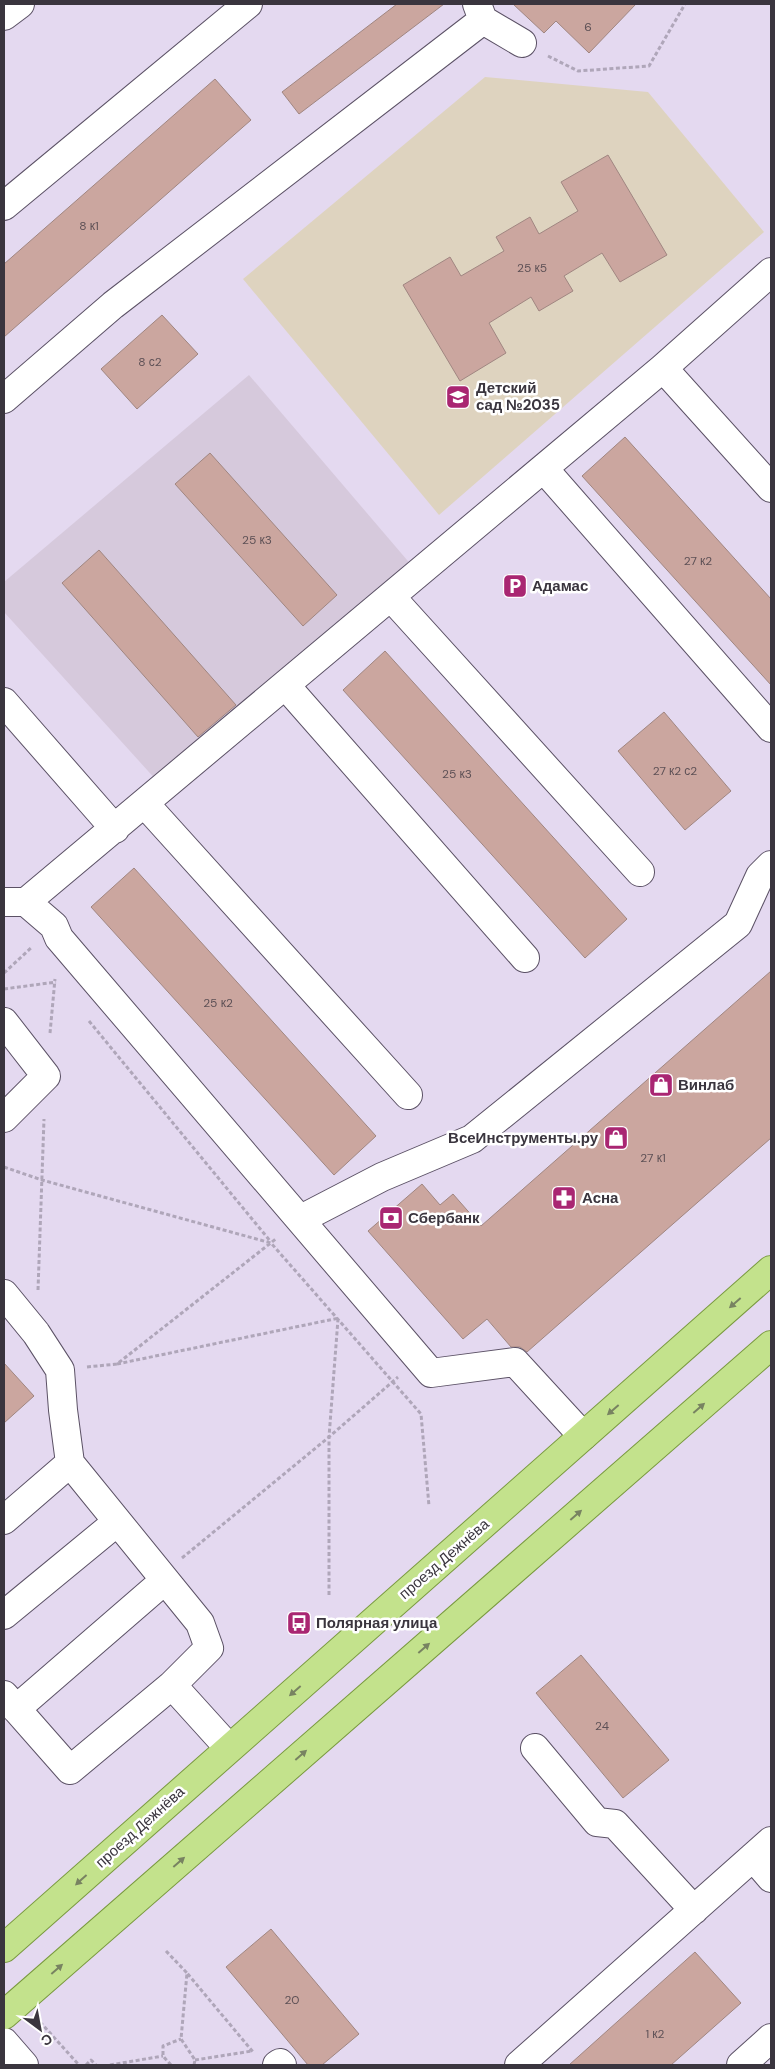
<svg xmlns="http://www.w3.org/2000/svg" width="775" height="2069" font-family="'DM Sans',sans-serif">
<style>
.industrial{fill:#d6c9dc}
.education{fill:#ded3bf}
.building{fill:#cba69f;stroke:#a08681}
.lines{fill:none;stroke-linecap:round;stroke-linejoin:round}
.minor-casing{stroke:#5b5165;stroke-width:30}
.major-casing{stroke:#79993f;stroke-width:30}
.path{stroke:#afa6b9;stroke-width:3;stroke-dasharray:4 2.5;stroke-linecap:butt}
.minor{stroke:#fff;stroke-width:28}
.major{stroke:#c3e28c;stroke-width:28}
.oneway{fill:#788361}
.labels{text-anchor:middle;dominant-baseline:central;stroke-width:5;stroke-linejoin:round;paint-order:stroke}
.number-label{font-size:12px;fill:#5e5156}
.poi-label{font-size:15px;font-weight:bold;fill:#3a353e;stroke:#fff;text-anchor:start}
.street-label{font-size:15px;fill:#3a353e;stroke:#fff}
</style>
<rect width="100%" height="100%" fill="#e4d9f0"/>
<path class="industrial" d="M 249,375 L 413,567 L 158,782 L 4,612 L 4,582 Z"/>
<path class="education" d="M 485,77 L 648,92 L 764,232 L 439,515 L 243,279 Z"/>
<path class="building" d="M 397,4 L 444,4 L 299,114 L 282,92 Z
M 513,4 L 636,4 L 589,53 L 556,21 L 544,33 Z
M 215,79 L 251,120 L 4,337 L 4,264 Z
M 608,155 L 667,255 L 620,282 L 602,253 L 564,276 L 573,291 L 539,311 L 531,297 L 489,323 L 506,353 L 460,381 L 403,285 L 450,257 L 461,276 L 504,251 L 496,237 L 530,217 L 539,234 L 578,211 L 561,182 Z
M 162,315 L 198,354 L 137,409 L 101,369 Z
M 625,437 L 771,599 L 771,685 L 582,476 Z
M 210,453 L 337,595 L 303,626 L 175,484 Z
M 99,550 L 236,705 L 198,737 L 62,583 Z
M 385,651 L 627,919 L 585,958 L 343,690 Z
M 664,712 L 731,791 L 685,830 L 618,751 Z
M 134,868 L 376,1136 L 334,1175 L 91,907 Z
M 771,971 L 771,1138 L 527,1352 L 520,1347 L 511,1347 L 487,1319 L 463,1339 L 368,1231 L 422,1184 L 440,1205 L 453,1194 L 481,1226 Z
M 4,1363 L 34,1396 L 4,1423 Z
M 581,1655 L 669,1760 L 623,1798 L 536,1693 Z
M 271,1929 L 359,2034 L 322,2065 L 308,2065 L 226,1967 Z
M 695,1952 L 741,2003 L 671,2065 L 569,2065 Z"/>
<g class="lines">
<defs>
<path id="minor" d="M 4,16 L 20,4
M 483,20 L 522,43
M 4,206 L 248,4
M 663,368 L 771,488
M 4,399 L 113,305 L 483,20 L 477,4
M 544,469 L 771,728
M 391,597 L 640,872
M 286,686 L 525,958
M 4,702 L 115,829
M 145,804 L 408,1095
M 4,902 L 26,902 L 663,368 L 771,272
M 26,902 L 54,926 L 59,938 L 431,1373 L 515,1362 L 583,1436
M 4,1022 L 46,1076 L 4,1118
M 301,1219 L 382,1177 L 472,1139 L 738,924 L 760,876 L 771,865
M 4,1294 L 36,1333 L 60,1370 L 63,1410 L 70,1463 L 4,1520
M 70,1463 L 200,1623 L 209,1648 L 172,1685 L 229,1748
M 4,1615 L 117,1522
M 4,1695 L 70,1770 L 172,1685
M 16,1709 L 165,1580
M 535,1748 L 597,1822 L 615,1824 L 694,1910
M 753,1857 L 771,1878
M 4,2042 L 24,2065
M 277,2065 L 280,2063 L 282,2065
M 519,2065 L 771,1841
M 741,2065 L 771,2038"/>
<path id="major" d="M 4,1948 L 771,1270
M 4,2015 L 771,1345"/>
</defs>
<use href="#minor" class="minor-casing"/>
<use href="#major" class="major-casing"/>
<path class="path" d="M 548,56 L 578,71 L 649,66 L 685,4
M 4,973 L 32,947
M 4,989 L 56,982
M 89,1021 L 271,1242
M 50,1033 L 55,979
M 4,1167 L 42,1180 L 271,1243 L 421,1414 L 429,1506
M 38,1290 L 44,1119
M 117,1364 L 339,1318
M 87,1367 L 117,1364 L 277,1238
M 182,1558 L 329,1437 L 398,1377
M 329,1595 L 329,1437 L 338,1319
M 166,1951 L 187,1973
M 40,2022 L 79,2065
M 195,2060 L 252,2051
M 86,2065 L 91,2060 L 96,2065
M 110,2065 L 163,2056
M 171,2065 L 163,2056 L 163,2046 L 181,2039
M 194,2065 L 195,2060 L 181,2039 L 187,1973 L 253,2052"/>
<use href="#minor" class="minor"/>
<use href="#major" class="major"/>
</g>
<defs><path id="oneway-solid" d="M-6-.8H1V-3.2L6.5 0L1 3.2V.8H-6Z" transform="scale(1.25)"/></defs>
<g class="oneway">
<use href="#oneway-solid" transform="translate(735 1303) rotate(139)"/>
<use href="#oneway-solid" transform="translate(699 1408) rotate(-41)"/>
<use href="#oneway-solid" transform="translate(613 1410) rotate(139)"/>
<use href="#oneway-solid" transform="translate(576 1515) rotate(-41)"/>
<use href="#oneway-solid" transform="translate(424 1648) rotate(-41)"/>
<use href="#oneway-solid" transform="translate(295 1691) rotate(139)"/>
<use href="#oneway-solid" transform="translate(301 1755) rotate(-41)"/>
<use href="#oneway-solid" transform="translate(179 1862) rotate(-41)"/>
<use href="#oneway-solid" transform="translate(81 1880) rotate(138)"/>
<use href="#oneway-solid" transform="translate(57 1969) rotate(-41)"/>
</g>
<defs>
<symbol id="school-square" viewBox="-11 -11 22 22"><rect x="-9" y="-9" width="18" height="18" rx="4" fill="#a92672" stroke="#fff"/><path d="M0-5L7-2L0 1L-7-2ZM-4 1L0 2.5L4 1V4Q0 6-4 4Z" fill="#fff"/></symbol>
<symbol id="parking-square" viewBox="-11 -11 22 22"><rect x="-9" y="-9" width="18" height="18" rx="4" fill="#a92672" stroke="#fff"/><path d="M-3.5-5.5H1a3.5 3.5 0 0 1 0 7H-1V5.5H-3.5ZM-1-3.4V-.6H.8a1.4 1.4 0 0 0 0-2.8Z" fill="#fff"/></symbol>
<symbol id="shop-square" viewBox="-11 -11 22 22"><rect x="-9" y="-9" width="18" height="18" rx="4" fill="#a92672" stroke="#fff"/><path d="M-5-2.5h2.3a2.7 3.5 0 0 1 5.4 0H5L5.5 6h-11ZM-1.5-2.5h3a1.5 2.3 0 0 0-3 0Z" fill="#fff"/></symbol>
<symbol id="pharmacy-square" viewBox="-11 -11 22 22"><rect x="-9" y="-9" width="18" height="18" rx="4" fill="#a92672" stroke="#fff"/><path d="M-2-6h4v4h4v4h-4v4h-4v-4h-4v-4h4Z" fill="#fff"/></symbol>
<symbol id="bank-square" viewBox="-11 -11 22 22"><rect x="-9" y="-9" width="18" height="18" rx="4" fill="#a92672" stroke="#fff"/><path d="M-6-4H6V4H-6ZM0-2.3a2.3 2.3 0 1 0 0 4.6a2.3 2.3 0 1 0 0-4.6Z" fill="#fff"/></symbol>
<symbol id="bus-square" viewBox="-11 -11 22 22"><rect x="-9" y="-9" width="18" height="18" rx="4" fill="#a92672" stroke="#fff"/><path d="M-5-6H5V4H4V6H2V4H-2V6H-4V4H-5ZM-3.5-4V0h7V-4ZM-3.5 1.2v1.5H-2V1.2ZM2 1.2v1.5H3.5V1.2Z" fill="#fff"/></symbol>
</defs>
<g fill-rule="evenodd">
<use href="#school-square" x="444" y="383" width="28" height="28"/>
<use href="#parking-square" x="501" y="572" width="28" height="28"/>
<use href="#shop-square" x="647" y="1071" width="28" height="28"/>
<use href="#shop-square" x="602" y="1124" width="28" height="28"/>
<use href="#pharmacy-square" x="550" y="1184" width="28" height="28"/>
<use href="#bank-square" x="377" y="1204" width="28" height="28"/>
<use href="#bus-square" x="285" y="1609" width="28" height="28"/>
</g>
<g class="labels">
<g class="number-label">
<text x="588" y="27">6</text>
<text x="89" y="226">8 к1</text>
<text x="532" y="268">25 к5</text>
<text x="150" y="362">8 с2</text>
<text x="257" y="540">25 к3</text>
<text x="698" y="561">27 к2</text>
<text x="675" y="771">27 к2 с2</text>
<text x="457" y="774">25 к3</text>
<text x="218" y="1003">25 к2</text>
<text x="653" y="1158">27 к1</text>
<text x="602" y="1726">24</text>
<text x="292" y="2000">20</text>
<text x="655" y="2034">1 к2</text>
</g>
<g class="poi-label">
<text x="476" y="388">Детский<tspan x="476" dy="17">сад №2035</tspan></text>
<text x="532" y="586">Адамас</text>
<text x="678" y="1085">Винлаб</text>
<text x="598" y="1138" text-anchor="end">ВсеИнструменты.ру</text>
<text x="582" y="1198">Асна</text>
<text x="408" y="1218">Сбербанк</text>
<text x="316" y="1623">Полярная улица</text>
</g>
<g class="street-label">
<text transform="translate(444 1559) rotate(-41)">проезд Дежнёва</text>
<text transform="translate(140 1827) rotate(-42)">проезд Дежнёва</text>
</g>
</g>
<rect width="775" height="2069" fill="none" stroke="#3a353e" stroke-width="10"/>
<g transform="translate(40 2029) rotate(148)" stroke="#ffffff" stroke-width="4" paint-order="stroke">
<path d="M0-4L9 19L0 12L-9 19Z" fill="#3a353e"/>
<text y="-8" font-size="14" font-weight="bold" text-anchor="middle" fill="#3a353e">С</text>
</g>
</svg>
